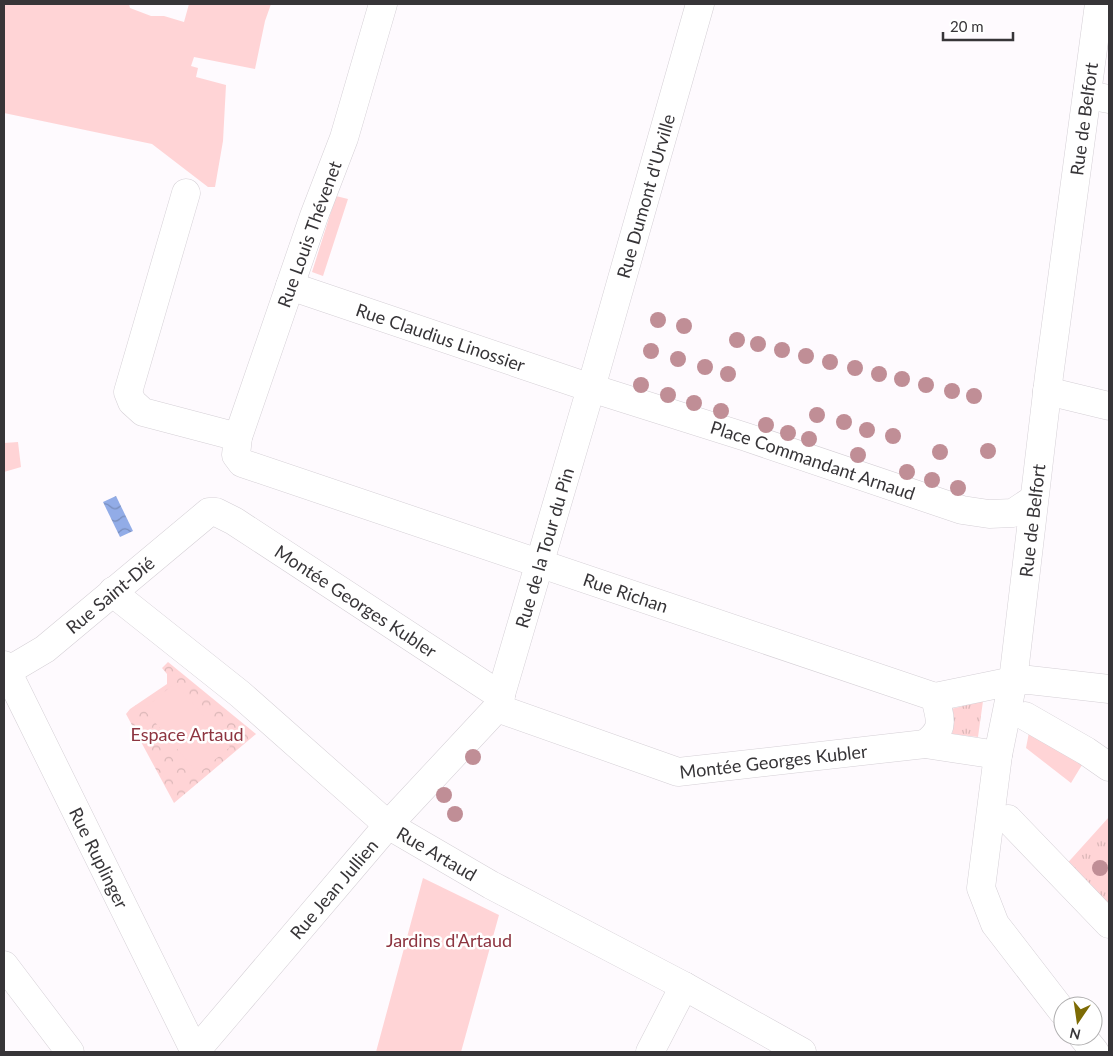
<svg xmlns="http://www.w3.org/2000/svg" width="1113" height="1056" font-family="Lato,sans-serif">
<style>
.grass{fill:url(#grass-tufts)}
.park{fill:url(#park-crowns)}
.garden{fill:#ffd4d6}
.water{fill:url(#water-waves)}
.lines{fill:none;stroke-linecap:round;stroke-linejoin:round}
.minor-casing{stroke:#d5d0d6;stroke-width:29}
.minor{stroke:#fff;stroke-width:28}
.tree{fill:#c08e96}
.labels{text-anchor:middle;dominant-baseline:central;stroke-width:5;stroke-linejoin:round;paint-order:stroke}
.street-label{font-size:18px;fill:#373538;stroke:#fff}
.park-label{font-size:18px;fill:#8d3540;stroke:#fff}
</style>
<defs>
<pattern id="grass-tufts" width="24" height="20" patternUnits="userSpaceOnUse" patternTransform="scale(1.25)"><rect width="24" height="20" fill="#ffd4d6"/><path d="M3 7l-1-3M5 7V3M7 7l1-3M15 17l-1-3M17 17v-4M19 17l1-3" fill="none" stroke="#dbb7b8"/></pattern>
<pattern id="park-crowns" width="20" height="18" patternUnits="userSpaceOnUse" patternTransform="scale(1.25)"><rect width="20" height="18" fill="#ffd4d6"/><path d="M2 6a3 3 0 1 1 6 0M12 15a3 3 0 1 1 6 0" fill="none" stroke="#dbb7b8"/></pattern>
<pattern id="water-waves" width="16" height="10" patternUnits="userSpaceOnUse" patternTransform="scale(1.25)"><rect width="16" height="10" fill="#92ace7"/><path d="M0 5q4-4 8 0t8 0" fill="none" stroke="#788dbc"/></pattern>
</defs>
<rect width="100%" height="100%" fill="#fefafe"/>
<path class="grass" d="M 983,701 L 978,737 L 952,734 L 954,720 L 951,709 Z
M 1109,817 L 1109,915 L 1063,868 Z"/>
<path class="park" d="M 168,662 L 256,734 L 174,803 L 126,714 L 130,709 L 167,684 L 167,674 L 162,668 Z"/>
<path class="garden" d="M 4,4 L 129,4 L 130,8 L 151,16 L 164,16 L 184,22 L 189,4 L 271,4 L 265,21 L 255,69 L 194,57 L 191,66 L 198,68 L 196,77 L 226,85 L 223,141 L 215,187 L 208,187 L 152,144 L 4,113 L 4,114 Z
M 336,196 L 348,199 L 323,276 L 312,272 Z
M 18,442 L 21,467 L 4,472 L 4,443 Z
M 175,683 L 230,747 L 198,774 L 144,709 Z
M 1030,727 L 1085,760 L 1071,783 L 1026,748 Z
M 423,878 L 499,915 L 461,1052 L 376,1052 Z"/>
<path class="water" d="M 116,496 L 133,531 L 120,537 L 103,502 Z"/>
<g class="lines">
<defs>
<g id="minor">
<path id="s1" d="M 383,4 L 344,138 L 314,216 L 238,437 L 236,455 L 242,463 L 935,697 L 1013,681 L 1029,680 L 1109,689"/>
<path d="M 1087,95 L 1109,99"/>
<path d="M 186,193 L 128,392 L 132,402 L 143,412 L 238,437"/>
<path id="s2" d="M 290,286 L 591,388 L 746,437 L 962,510 L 989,514 L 1013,513 L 1034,499"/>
<path d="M 1047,391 L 1109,406"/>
<path id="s3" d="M 113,591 L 118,597 L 240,694 L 388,825 L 491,885 L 684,986 L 802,1052"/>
<path id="s4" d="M 4,665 L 195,1052"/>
<path id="s5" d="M 6,670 L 18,665 L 45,649 L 209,512 L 216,512 L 234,521 L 501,696"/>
<path id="s6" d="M 497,708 L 678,772 L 925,744 L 998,755"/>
<path d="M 1025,716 L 1086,751 L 1109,767"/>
<path d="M 925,744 C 946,728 940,720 935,697"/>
<path d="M 1008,819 L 1109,924"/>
<path d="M 4,965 L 70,1052"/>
<path id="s7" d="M 1063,1012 L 995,924 L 981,888 L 998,755 L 1013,681 L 1049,376 L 1099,4"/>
<path d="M 1082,1036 L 1095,1052"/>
<path id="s8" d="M 195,1052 L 388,825 L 497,708 L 591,388 L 700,4"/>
<path d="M 650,1052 L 684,986"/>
</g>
</defs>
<use href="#minor" class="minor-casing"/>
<use href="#minor" class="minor"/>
</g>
<g class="tree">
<circle cx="658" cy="320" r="8"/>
<circle cx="684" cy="326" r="8"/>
<circle cx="737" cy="340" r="8"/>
<circle cx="758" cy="344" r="8"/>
<circle cx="782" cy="350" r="8"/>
<circle cx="651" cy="351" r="8"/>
<circle cx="806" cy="356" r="8"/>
<circle cx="678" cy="359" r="8"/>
<circle cx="830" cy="362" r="8"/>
<circle cx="705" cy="367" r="8"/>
<circle cx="855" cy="368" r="8"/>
<circle cx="728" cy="374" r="8"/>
<circle cx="879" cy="374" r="8"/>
<circle cx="902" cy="379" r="8"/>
<circle cx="641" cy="385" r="8"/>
<circle cx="926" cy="385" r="8"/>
<circle cx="952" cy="391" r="8"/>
<circle cx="668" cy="395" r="8"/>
<circle cx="974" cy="396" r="8"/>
<circle cx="694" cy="403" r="8"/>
<circle cx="721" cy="411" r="8"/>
<circle cx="817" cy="415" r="8"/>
<circle cx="844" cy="422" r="8"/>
<circle cx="766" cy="425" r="8"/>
<circle cx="867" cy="430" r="8"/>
<circle cx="788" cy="433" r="8"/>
<circle cx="893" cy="436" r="8"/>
<circle cx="809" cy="439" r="8"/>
<circle cx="988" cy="451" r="8"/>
<circle cx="940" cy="452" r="8"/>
<circle cx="858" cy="455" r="8"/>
<circle cx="907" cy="472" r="8"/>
<circle cx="932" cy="480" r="8"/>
<circle cx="958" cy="488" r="8"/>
<circle cx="473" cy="757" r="8"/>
<circle cx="444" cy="795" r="8"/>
<circle cx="455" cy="814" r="8"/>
<circle cx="1100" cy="868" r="8"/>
</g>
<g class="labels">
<g class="street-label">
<text stroke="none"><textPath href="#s7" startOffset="926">Rue de Belfort</textPath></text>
<text stroke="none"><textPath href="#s8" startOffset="991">Rue Dumont d'Urville</textPath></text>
<text transform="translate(309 234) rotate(-70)">Rue Louis Thévenet</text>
<text stroke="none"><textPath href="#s2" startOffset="159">Rue Claudius Linossier</textPath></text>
<text stroke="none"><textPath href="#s2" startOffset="551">Place Commandant Arnaud</textPath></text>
<text stroke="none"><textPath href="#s7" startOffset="521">Rue de Belfort</textPath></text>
<text stroke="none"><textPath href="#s8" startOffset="625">Rue de la Tour du Pin</textPath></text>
<text stroke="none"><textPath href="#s1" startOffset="890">Rue Richan</textPath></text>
<text stroke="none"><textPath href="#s5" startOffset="129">Rue Saint-Dié</textPath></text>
<text stroke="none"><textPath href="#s5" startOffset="431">Montée Georges Kubler</textPath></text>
<text stroke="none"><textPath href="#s6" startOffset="288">Montée Georges Kubler</textPath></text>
<text stroke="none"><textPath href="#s3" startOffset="418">Rue Artaud</textPath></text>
<text stroke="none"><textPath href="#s4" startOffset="215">Rue Ruplinger</textPath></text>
<text stroke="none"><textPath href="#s8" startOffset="214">Rue Jean Jullien</textPath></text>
</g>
<g class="park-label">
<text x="187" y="734">Espace Artaud</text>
<text x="449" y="940">Jardins d'Artaud</text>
</g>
</g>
<rect width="1113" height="1056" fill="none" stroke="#373538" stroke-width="10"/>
<g transform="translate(1078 1021) rotate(193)"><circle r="24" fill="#ffffff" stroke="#afaeaf"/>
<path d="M0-4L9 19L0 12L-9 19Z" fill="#7d6b04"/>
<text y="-8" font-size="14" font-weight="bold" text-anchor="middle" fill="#373538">N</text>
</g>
<path d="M943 32v8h70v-8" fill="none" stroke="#373538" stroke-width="2.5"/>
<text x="950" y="32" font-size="15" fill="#373538" stroke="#ffffff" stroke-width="4" paint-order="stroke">20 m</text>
</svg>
